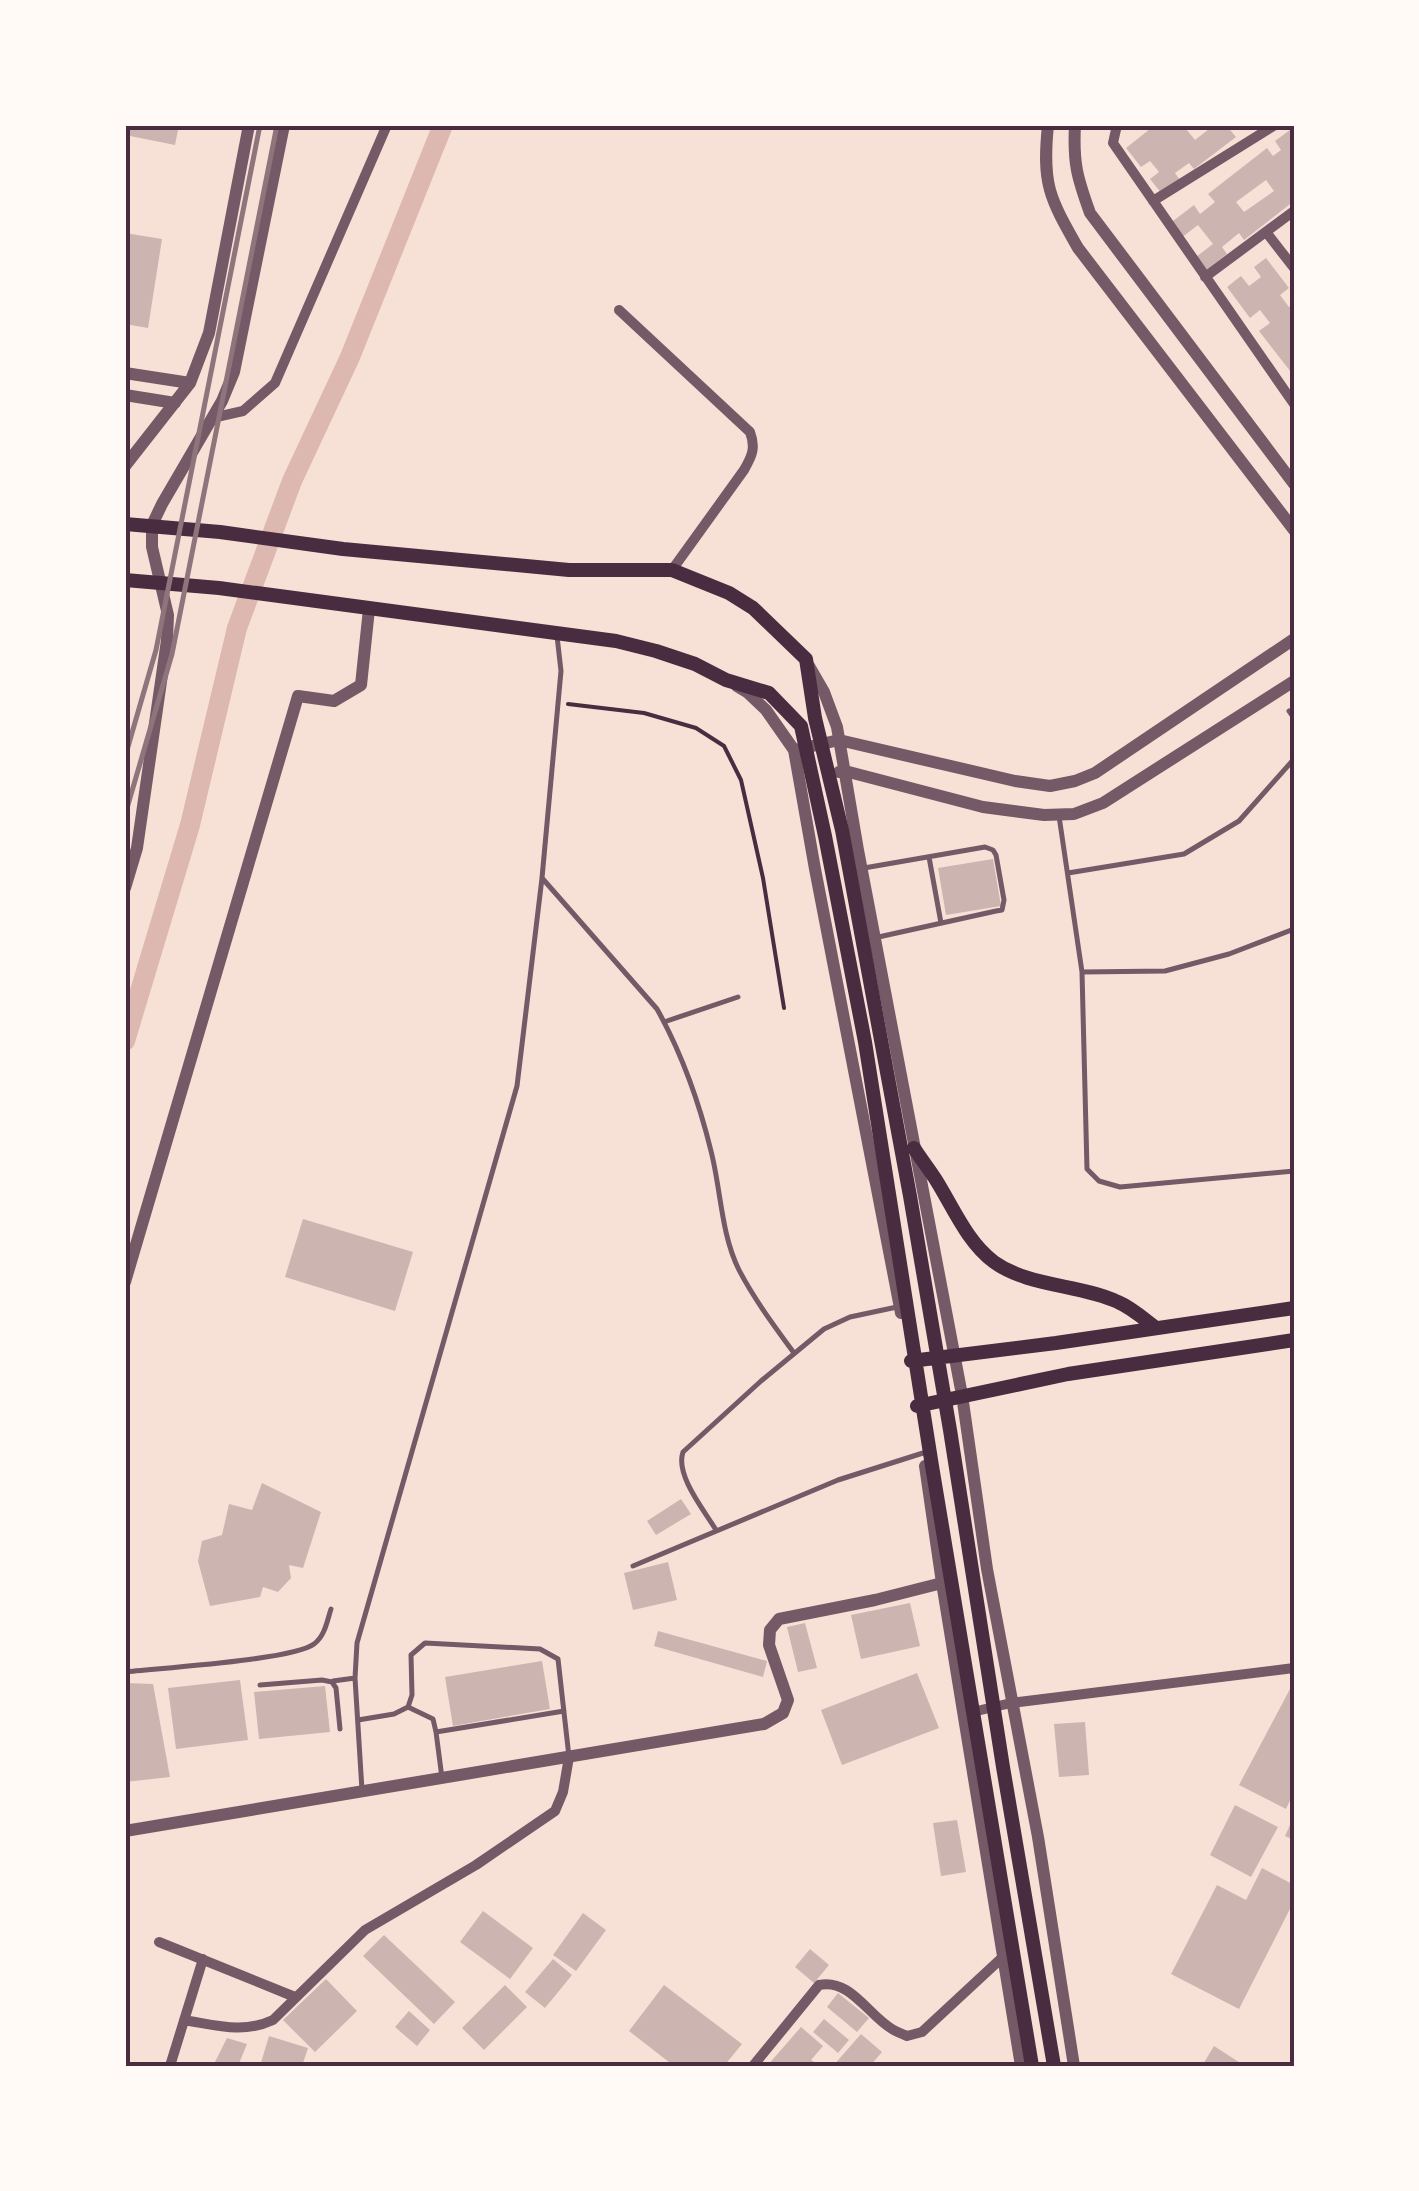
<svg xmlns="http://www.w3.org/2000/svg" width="1419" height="2191" font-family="Signika,sans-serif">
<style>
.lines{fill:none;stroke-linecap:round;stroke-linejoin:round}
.canal{stroke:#dcb8b0;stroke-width:20}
.building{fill:#ccb4b1;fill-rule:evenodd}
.path{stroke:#4a2c40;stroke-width:4}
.service{stroke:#755966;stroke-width:5}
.minor{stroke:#755966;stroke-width:10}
.tertiary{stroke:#755966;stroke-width:12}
.secondary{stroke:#4a2c40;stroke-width:14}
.rail{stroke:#8f747c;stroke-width:5}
.neatline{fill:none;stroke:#4a2c40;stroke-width:4}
</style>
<rect width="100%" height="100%" fill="#f7e1d7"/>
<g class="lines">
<path class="canal" d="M 125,1041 L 190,825 L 237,628 L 292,481 L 350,357 L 443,125"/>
</g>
<path class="building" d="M 125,125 L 179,125 L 175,145 L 125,135 Z
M 1155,125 L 1191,125 L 1186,129 L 1195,140 L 1214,125 L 1226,125 L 1236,137 L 1194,169 L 1189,163 L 1175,173 L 1180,180 L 1162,194 L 1150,179 L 1159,172 L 1150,161 L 1141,167 L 1126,148 Z
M 1294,127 L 1294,201 L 1244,240 L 1239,233 L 1222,247 L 1227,254 L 1206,270 L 1196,257 L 1213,244 L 1198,225 L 1181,238 L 1169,224 L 1194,205 L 1200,214 L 1215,202 L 1208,194 L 1267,148 L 1273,156 L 1281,150 L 1275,141 ZM 1266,180 L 1274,191 L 1244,212 L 1236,202 Z
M 125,233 L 162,239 L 148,328 L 125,324 Z
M 1266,258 L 1289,288 L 1280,295 L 1289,307 L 1294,303 L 1294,376 L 1259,331 L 1270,323 L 1260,310 L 1250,318 L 1227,287 L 1241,276 L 1249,286 L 1261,277 L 1254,267 Z
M 993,859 L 1001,906 L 946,915 L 938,868 Z
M 303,1219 L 413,1252 L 395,1311 L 285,1277 Z
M 262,1483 L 321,1512 L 303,1568 L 289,1565 L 291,1578 L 278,1592 L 263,1587 L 260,1597 L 210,1606 L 198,1561 L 202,1541 L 222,1535 L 229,1504 L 252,1510 Z
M 681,1499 L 691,1514 L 656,1535 L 647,1521 Z
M 668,1562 L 677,1600 L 633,1610 L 624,1573 Z
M 910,1603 L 920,1646 L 861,1659 L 851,1615 Z
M 805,1623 L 817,1668 L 798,1672 L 787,1627 Z
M 658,1631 L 767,1661 L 763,1677 L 654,1646 Z
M 542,1661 L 550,1709 L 453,1726 L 445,1677 Z
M 917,1673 L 939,1728 L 842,1765 L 821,1710 Z
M 240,1680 L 248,1740 L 176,1749 L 168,1688 Z
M 125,1683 L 153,1684 L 170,1777 L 125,1782 Z
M 325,1686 L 330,1732 L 259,1739 L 254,1692 Z
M 1290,1689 L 1294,1691 L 1294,1792 L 1286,1809 L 1239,1785 Z
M 1085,1722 L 1089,1775 L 1059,1777 L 1054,1724 Z
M 1235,1805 L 1278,1827 L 1251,1877 L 1210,1855 Z
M 1294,1816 L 1294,1840 L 1285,1836 Z
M 957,1820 L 966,1872 L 941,1876 L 933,1823 Z
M 1262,1868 L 1294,1885 L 1294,1901 L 1239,2009 L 1171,1974 L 1217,1885 L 1246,1900 Z
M 483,1911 L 533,1948 L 510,1979 L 460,1942 Z
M 583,1913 L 606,1930 L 576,1971 L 553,1955 Z
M 384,1935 L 455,2002 L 434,2024 L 363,1956 Z
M 810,1949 L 829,1965 L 814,1983 L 795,1967 Z
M 553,1959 L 572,1975 L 545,2008 L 525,1992 Z
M 326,1979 L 357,2011 L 315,2052 L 283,2020 Z
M 505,1985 L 527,2007 L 484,2050 L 462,2028 Z
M 664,1985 L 742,2044 L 724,2066 L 674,2066 L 629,2031 Z
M 838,1993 L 869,2018 L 857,2032 L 827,2007 Z
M 409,2011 L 430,2030 L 417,2046 L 395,2027 Z
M 824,2019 L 849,2040 L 838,2053 L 813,2032 Z
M 801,2027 L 823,2046 L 811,2060 L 816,2063 L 813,2066 L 767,2066 Z
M 861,2034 L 882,2052 L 870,2066 L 833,2066 Z
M 269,2036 L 308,2048 L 302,2066 L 260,2066 Z
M 227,2038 L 247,2044 L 238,2066 L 213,2066 Z
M 1214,2046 L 1245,2066 L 1202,2066 Z"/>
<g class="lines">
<path class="path" d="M 568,704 L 644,713 L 696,728 L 724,746 L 741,780 L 763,878 L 784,1008"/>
<path class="service" d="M 1289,711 L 1294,718
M 1059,816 L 1082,972
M 929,857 L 941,923
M 864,868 L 985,847 L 993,850 L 996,855 L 1004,900 L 1002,910 L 996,911 L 874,938
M 1068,873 L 1184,854 L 1239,821 L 1294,759
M 542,878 L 657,1009 C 681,1052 699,1102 711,1151 C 721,1190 721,1234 739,1270 C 754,1299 775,1327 794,1353
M 1294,929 L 1229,954 L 1165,971 L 1082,972 L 1087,1169 L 1099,1181 L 1120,1187 L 1294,1171
M 664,1022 L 738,997
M 716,1530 C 704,1510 675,1475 683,1452 L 761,1381 L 824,1329 L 850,1317 L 897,1307
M 633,1566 L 838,1480 L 923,1453
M 125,1672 C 160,1668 293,1660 314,1644 C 325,1636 327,1621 331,1609
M 333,1681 L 355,1678
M 260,1685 L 322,1680 L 332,1682 L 336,1688 L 340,1729
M 408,1707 L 433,1719 L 436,1732 L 564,1711
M 358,1720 L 394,1714 L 408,1707 L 412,1695 L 411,1655 L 425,1643 L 540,1649 L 558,1659 L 569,1757
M 436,1732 L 442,1778
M 362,1790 L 355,1678 L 357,1643 L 517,1086 L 542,878 L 561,671 L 557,636"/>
<path class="minor" d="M 1117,125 L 1113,143 L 1294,404
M 1153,201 L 1275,125
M 1266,232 L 1294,268
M 1205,277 L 1294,211
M 619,310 L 750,432 C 756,448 752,456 744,470 L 672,570
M 212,418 L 243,411 L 275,383 L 387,125
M 968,1713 L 1011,1703 L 1294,1668
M 159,1942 L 295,1997
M 184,2020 C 216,2025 243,2034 273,2020 L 365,1930 L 476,1865 L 555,1811 L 563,1792 L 569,1757
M 170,2066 L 203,1959
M 753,2066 L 819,1985 C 850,1978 868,2015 892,2029 C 897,2032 902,2034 907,2036 L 922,2032 L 1005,1955"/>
<path class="tertiary" d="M 1048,125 C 1042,184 1049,197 1078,248 L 1294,530
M 1075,125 C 1073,163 1077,177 1090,213 L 1294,484
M 125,373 L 190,383
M 125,395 L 175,403
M 125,466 L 190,383 L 209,333 L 249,125
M 809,666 L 824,692 L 837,727 L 858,850 L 962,1395 L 987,1569 L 1038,1837 L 1074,2066
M 737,686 L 747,692 L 766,710 L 794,750 L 815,869 L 901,1313
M 795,750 L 839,740 L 1015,781 L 1050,786 L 1075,781 L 1095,773 L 1294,639
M 839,772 L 845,771 L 983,807 L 1044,815 L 1074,814 L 1103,803 L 1294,681
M 125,888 L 137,848 L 167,640 L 168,615 L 152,547 L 152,525 L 162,504 L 222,401 L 234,372 L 284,125
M 125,1282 L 298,696 L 334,701 L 361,685 L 369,609
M 925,1466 L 942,1583 L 1021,2066
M 125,1831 L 764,1724 L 783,1713 L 788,1700 L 769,1645 L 770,1630 L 779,1619 L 875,1600 L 942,1583"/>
<path class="secondary" d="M 125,524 L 220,532 L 343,549 L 569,570 L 672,570 L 729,593 L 753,608 L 806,659 L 815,718 L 842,830 L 910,1196 L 950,1430 L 1003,1767 L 1054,2066
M 125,580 L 219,588 L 616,641 L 656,651 L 695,664 L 726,680 L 769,693 L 801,726 L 825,836 L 865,1042 L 932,1466 L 1032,2066
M 914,1148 C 921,1159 929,1169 936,1180 C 953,1207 967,1242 994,1262 C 1029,1287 1079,1284 1118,1302 C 1132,1308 1144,1319 1156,1328
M 911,1361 L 1056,1343 L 1294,1308
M 917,1406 L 1068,1374 L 1294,1340"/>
<path class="rail" d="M 125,757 L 156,650 L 260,125
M 125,815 L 172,654 L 277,125"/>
</g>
<rect width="1419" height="2191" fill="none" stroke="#fffaf5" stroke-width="255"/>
<rect x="128" y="128" width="1164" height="1936" class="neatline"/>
</svg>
